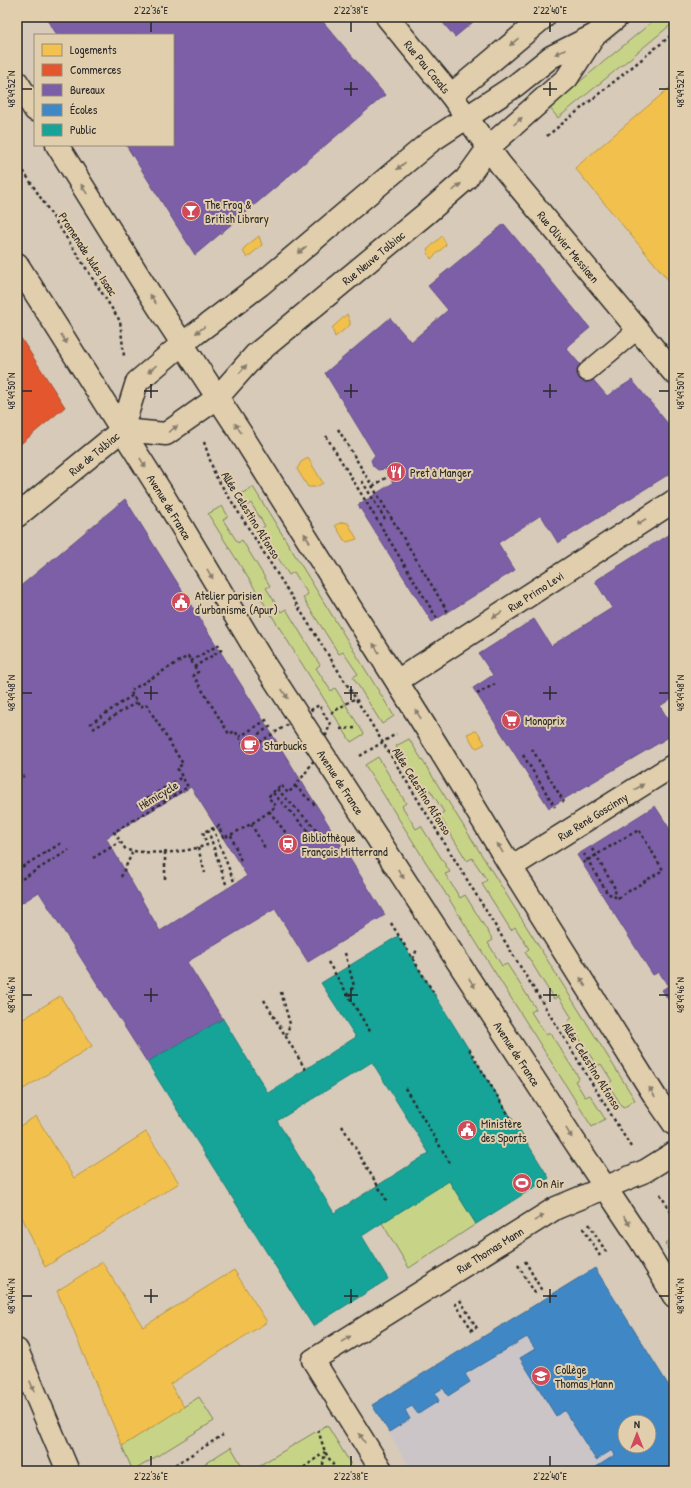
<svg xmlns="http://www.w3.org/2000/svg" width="691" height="1488" font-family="'Patrick Hand',sans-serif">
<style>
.built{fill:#cbc5c8;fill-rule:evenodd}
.green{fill:#c7d488;stroke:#79805a}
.homes{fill:#f2c14e;stroke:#b69444}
.shops{fill:#e4572e;stroke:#ac4a2d}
.offices{fill:#7b5ea7;stroke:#634f82;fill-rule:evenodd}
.schools{fill:#3f88c5;stroke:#396c97;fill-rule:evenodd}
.public{fill:#17a398;stroke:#1d7f77;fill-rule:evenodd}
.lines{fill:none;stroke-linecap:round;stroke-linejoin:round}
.lane-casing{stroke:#2b2b2b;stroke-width:21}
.street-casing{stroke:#2b2b2b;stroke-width:25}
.secondary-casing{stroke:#2b2b2b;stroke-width:25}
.path{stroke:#2b2b2b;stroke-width:2.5;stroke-dasharray:3 3;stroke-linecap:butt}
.lane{stroke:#e1ceac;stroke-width:18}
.street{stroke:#e1ceac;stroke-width:22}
.secondary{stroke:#e1ceac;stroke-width:22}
.oneway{fill:#867c6c}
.ticks{fill:none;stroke:#2b2b2b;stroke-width:1.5}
.labels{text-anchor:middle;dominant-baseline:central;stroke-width:4;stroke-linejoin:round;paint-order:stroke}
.street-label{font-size:12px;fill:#2b2b2b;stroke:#e1ceac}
.poi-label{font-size:12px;fill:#2b2b2b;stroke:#e1ceac;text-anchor:start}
.neatline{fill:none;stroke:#2b2b2b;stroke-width:1.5}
.ticks-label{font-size:10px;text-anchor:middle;fill:#2b2b2b}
</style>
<rect width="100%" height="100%" fill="#d7cab9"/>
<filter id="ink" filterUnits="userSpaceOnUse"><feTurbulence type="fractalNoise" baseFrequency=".025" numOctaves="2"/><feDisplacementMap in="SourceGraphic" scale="8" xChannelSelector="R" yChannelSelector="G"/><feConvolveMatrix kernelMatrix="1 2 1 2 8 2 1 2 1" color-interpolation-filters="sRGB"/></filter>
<g filter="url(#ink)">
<path class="built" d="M 595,1268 L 674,1394 L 674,1471 L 412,1471 L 372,1405 ZM 625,1422 L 649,1422 L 649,1446 L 625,1446 Z"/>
<path class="green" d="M 658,17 L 674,17 L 674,22 L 558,118 L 549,107 Z
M 253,487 L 394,716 L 382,724 L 353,677 L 358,674 L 343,652 L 339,654 L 303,598 L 308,594 L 294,572 L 289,575 L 260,530 L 265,526 L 251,503 L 246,506 L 239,495 Z
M 222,506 L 228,516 L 223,520 L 238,543 L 242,540 L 270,586 L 266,588 L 281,612 L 286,609 L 320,665 L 316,668 L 331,691 L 335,688 L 364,734 L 351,742 L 208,514 Z
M 409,739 L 635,1100 L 623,1108 L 608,1084 L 612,1081 L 601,1064 L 597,1066 L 568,1021 L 572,1018 L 558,996 L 554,999 L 525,952 L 529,949 L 515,927 L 511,930 L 482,884 L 487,880 L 472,858 L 467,861 L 439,815 L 444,812 L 430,790 L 425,792 L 396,746 Z
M 378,757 L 406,803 L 402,806 L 416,829 L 421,826 L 450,872 L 445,874 L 460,898 L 465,895 L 493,940 L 488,943 L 502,966 L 507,964 L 536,1009 L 531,1012 L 546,1035 L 550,1033 L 579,1078 L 575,1081 L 585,1097 L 590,1095 L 605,1119 L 592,1127 L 365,765 Z
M 449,1181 L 476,1224 L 409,1268 L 382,1223 Z
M 674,1238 L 674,1259 L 665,1244 Z
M 199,1397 L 214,1421 L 133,1471 L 122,1446 Z
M 327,1425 L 355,1471 L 250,1471 Z
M 231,1447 L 245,1471 L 193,1471 Z"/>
<path class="homes" d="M 674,84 L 674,287 L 575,168 Z
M 259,236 L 262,245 L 247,258 L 243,251 L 244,248 Z
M 442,236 L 446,244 L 445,246 L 431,259 L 427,250 Z
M 347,314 L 350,322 L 350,325 L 335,337 L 332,328 Z
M 308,458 L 323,483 L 316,487 L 308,487 L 297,469 L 301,462 Z
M 343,522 L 348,523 L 357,539 L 347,542 L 344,540 L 335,525 Z
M 474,731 L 478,732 L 485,744 L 477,748 L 474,746 L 467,734 Z
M 60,996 L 92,1046 L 17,1093 L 17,1023 Z
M 36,1116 L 74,1178 L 146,1132 L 179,1183 L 45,1267 L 17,1206 L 17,1128 Z
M 102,1262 L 143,1327 L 234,1270 L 267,1322 L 170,1384 L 184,1407 L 122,1446 L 57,1291 Z"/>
<path class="shops" d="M 17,332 L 65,407 L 17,447 Z"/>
<path class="offices" d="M 46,17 L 319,17 L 385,95 L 195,255 L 126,145 L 173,145 L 173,35 L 57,35 Z
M 438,17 L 479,17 L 455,37 Z
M 504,224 L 590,328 L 566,348 L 607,396 L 632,380 L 674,431 L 674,471 L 558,543 L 541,515 L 498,543 L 515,570 L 432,622 L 358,505 L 393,483 L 385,469 L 378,470 L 373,466 L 371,460 L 375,455 L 325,373 L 390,318 L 411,342 L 448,310 L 428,286 Z
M 125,499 L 385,915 L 308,962 L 275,909 L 187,962 L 223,1019 L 147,1062 L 39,892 L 17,906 L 17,589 ZM 191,787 L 247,876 L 160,931 L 106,838 Z
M 674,531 L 674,697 L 660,706 L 674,729 L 674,734 L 549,808 L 473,688 L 493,675 L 479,654 L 534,619 L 551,646 L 612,608 L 595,581 Z
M 655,806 L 673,834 L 674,833 L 674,1008 L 662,990 L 668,986 L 659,972 L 653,975 L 577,855 Z"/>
<path class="schools" d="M 595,1268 L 674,1394 L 674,1471 L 590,1471 L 615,1455 L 612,1450 L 596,1460 L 564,1410 L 556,1416 L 520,1358 L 535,1349 L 527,1337 L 465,1374 L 470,1382 L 448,1396 L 443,1388 L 435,1393 L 439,1401 L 418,1414 L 412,1406 L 405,1410 L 410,1419 L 389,1432 L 372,1405 ZM 625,1422 L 649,1422 L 649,1446 L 625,1446 Z"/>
<path class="public" d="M 398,936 L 549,1178 L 476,1224 L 449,1181 L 382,1223 L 362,1236 L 388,1279 L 313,1326 L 147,1062 L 223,1019 L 268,1093 L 356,1037 L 321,983 ZM 372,1062 L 429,1153 L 334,1213 L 277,1121 Z"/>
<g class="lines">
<defs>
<path id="lane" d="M 587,372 L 637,330"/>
<g id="street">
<path id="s1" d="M 387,17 L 451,95 L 500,164 L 674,373"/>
<path d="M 451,95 L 544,17"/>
<path id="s2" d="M 397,681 L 674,501"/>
<path id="s3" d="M 511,867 L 674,765"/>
<path d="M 17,1350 L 68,1471"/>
<path id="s4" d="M 382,1471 L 313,1360 L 556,1208 L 645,1171 L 674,1153"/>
</g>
<g id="secondary">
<path d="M 17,82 L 35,110"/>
<path d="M 57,145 L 155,302 L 240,432 L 438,747 L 511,867 L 656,1098 L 674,1124"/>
<path id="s5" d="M 17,264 L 163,495 L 263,662 L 573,1139 L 641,1241 L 674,1296"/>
<path id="s6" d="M 122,430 L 166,434 L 217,398 L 255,355 L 428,212 L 466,179 L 489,147 L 567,78 L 594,36"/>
<path id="s7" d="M 17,516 L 122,430 L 137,382 L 182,344 L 260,285 L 431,141 L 516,85 L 551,57 L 595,35 L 617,17"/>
</g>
</defs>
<use href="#lane" class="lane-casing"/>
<use href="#street" class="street-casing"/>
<use href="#secondary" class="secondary-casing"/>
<path class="path" d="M 547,136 L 674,33
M 17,161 L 120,321 L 124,356
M 338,429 L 449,614
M 326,436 L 438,620
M 204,442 L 215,475 L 361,707 L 631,1147
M 362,481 L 385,519
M 373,486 L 389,476
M 188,656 L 198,672 L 193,675 L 229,734 L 235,731 L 247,750 L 319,705 L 330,724 C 322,749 307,775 288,793 L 281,785 L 268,797 L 276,806 C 261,819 242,830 223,838 L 219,826 L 203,832 L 207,845 C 181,854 152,854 126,850 L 114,832 L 188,787 L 177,768 L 183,764 L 146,704 L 140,707 L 130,691 Z
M 191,661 L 220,644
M 194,667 L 223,649
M 477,694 L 495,684
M 331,713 L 354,699
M 90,724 L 133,695
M 93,729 L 137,702
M 340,729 L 356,728
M 239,737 L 268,719
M 243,744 L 271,726
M 532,749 L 564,802
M 523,755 L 555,807
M 360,756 L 396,734
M 17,769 L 19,768
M 17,780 L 24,776
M 295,786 L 315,805
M 277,789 L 319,832
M 273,793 L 314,837
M 137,805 L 182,777
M 269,811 L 286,833
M 251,824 L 265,848
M 213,828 L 235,884
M 208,830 L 227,887
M 231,835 L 241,861
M 198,848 L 205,873
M 592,849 L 616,890 L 614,895
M 165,852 L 165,879
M 93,858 L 120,842
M 583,863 L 624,838 L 639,830 L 663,870 L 616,899 L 614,895 L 608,894 L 584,854
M 17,870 L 63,842
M 121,877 L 133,851
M 17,882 L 69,850
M 391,923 L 435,995
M 345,953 L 354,986 L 349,997
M 413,959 L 417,949
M 328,962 L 371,1033
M 281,992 L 290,1024 L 286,1036
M 264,1000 L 307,1072
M 469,1049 L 514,1124
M 405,1088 L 450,1163
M 342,1126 L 387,1201
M 660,1194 L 674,1217
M 589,1224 L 606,1252
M 583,1228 L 600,1256
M 525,1261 L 542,1291
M 518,1265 L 536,1295
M 460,1300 L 478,1330
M 455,1303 L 474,1333
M 318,1430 L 325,1452 L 337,1471
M 165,1471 L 223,1435
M 299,1471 L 325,1452
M 322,1471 L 325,1452"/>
<use href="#lane" class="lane"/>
<use href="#street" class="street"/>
<use href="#secondary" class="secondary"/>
</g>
<defs><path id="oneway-solid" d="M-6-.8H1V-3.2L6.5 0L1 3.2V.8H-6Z"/></defs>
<g class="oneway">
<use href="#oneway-solid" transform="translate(514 42) rotate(140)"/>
<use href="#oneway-solid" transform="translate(560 52) rotate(154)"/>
<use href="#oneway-solid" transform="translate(518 121) rotate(-42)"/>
<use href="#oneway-solid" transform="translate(401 166) rotate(140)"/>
<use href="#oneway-solid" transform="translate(457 187) rotate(-42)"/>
<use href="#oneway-solid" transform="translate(84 189) rotate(-122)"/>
<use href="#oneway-solid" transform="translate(302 250) rotate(140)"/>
<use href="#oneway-solid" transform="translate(153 299) rotate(-122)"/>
<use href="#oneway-solid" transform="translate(200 330) rotate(143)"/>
<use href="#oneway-solid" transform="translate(64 339) rotate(58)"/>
<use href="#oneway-solid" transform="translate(152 369) rotate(140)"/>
<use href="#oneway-solid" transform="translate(243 369) rotate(-49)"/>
<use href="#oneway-solid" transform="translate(238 428) rotate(-123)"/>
<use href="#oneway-solid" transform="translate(173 429) rotate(-35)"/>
<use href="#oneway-solid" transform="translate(143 463) rotate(58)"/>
<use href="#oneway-solid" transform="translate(641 522) rotate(147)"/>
<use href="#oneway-solid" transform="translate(307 538) rotate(-122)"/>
<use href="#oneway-solid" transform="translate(210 574) rotate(59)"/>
<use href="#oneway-solid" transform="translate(497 615) rotate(147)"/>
<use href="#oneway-solid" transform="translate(376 648) rotate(-122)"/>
<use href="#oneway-solid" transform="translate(285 694) rotate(56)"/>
<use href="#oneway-solid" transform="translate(418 714) rotate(-122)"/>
<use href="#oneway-solid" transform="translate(639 787) rotate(-32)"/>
<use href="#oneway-solid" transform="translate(500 848) rotate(-121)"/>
<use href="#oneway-solid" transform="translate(401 874) rotate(57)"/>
<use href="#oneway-solid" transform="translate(583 982) rotate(-122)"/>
<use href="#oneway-solid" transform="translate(472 983) rotate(57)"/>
<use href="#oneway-solid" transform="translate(652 1092) rotate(-122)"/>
<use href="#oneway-solid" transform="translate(569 1133) rotate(59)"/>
<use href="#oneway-solid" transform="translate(539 1218) rotate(-32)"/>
<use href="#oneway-solid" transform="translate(627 1221) rotate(56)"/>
<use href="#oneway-solid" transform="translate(346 1339) rotate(-32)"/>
<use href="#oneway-solid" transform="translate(32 1386) rotate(67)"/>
<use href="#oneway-solid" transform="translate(362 1438) rotate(-122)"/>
</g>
</g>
<path class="ticks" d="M 151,22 L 151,32M 351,22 L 351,32M 550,22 L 550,32M 351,82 L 351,96M 550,82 L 550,96M 22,89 L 32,89M 344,89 L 358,89M 543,89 L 557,89M 659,89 L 669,89M 151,384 L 151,398M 351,384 L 351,398M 550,384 L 550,398M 22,391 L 32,391M 144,391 L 158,391M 344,391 L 358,391M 543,391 L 557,391M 659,391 L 669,391M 151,686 L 151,700M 351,686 L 351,700M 550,686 L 550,700M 22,693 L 32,693M 144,693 L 158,693M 344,693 L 358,693M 543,693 L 557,693M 659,693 L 669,693M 151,988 L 151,1002M 351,988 L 351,1002M 550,988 L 550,1002M 22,995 L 32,995M 144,995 L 158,995M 344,995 L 358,995M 543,995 L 557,995M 659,995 L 669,995M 151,1289 L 151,1303M 351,1289 L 351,1303M 550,1289 L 550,1303M 22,1296 L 32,1296M 144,1296 L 158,1296M 344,1296 L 358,1296M 543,1296 L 557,1296M 659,1296 L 669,1296M 151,1456 L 151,1466M 351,1456 L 351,1466M 550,1456 L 550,1466"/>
<defs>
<symbol id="bar-disc" viewBox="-11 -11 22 22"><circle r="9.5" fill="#d1495b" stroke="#e1ceac"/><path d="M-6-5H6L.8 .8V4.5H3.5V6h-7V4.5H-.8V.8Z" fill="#fff"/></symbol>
<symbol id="restaurant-disc" viewBox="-11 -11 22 22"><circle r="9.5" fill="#d1495b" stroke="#e1ceac"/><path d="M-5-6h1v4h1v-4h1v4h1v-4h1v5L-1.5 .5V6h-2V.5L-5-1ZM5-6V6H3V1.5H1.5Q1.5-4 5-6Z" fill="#fff"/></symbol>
<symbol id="civic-disc" viewBox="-11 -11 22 22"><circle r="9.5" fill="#d1495b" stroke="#e1ceac"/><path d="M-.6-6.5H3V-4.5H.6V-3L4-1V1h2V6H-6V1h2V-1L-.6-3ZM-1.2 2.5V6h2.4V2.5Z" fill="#fff"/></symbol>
<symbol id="supermarket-disc" viewBox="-11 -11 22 22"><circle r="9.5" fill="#d1495b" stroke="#e1ceac"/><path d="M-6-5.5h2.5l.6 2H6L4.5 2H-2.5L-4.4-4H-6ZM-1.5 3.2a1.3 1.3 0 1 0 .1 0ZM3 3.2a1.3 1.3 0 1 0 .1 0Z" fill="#fff"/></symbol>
<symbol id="cafe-disc" viewBox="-11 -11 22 22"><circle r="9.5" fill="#d1495b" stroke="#e1ceac"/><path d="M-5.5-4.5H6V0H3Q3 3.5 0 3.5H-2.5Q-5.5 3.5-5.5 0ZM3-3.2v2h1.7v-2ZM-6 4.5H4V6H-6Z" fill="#fff"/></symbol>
<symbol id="station-disc" viewBox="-11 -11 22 22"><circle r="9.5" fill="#d1495b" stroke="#e1ceac"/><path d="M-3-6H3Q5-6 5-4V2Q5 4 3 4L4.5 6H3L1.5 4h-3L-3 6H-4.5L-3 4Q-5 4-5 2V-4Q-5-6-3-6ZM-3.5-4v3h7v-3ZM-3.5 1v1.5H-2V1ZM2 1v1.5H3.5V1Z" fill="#fff"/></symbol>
<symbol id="stadium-disc" viewBox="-11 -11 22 22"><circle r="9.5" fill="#d1495b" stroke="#e1ceac"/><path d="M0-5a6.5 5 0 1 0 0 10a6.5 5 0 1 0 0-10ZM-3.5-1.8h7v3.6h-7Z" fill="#fff"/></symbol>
<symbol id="school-disc" viewBox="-11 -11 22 22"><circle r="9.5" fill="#d1495b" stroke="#e1ceac"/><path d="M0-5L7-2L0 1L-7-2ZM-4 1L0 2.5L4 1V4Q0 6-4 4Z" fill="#fff"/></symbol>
</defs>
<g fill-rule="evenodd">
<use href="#bar-disc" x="180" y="200" width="22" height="22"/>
<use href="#restaurant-disc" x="385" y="461" width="22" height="22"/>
<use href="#civic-disc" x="170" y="591" width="22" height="22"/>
<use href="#supermarket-disc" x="500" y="709" width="22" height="22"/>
<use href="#cafe-disc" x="239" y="734" width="22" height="22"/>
<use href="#station-disc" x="277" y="833" width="22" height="22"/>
<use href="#civic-disc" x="456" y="1119" width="22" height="22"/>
<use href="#stadium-disc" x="511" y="1172" width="22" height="22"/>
<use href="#school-disc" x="530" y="1365" width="22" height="22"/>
</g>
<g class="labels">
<g class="street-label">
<text stroke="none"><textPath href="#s1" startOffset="64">Rue Pau Casals</textPath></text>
<text stroke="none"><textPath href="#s1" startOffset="293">Rue Olivier Messiaen</textPath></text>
<text transform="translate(88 254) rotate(57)">Promenade Jules Isaac</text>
<text stroke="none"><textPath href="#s6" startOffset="317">Rue Neuve Tolbiac</textPath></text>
<text stroke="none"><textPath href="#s7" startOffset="99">Rue de Tolbiac</textPath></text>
<text stroke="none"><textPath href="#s5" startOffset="287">Avenue de France</textPath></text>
<text transform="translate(251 515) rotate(58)">Allée Celestino Alfonso</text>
<text stroke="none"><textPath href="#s2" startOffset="165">Rue Primo Levi</textPath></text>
<text stroke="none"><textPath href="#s5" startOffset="611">Avenue de France</textPath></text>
<text transform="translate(422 791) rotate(58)">Allée Celestino Alfonso</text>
<text transform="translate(158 795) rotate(-31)">Hémicycle</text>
<text stroke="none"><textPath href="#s3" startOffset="96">Rue René Goscinny</textPath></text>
<text stroke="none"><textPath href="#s5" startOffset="935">Avenue de France</textPath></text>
<text transform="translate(592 1066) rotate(58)">Allée Celestino Alfonso</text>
<text stroke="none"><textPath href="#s4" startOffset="339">Rue Thomas Mann</textPath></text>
</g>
<g class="poi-label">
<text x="205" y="204">The Frog &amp;<tspan x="205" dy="14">British Library</tspan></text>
<text x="410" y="472">Pret à Manger</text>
<text x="195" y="595">Atelier parisien<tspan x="195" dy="14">d'urbanisme (Apur)</tspan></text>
<text x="525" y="720">Monoprix</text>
<text x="264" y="745">Starbucks</text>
<text x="302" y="837">Bibliothèque<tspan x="302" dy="14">François Mitterrand</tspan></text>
<text x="481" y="1123">Ministère<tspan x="481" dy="14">des Sports</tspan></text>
<text x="536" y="1183">On Air</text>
<text x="555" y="1369">Collège<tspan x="555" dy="14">Thomas Mann</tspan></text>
</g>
</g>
<rect width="691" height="1488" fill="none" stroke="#e1ceac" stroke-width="44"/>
<rect x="34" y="34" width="140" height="112" fill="#e1ceac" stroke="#988d78"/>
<rect x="42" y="44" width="20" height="12" fill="#f2c14e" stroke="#988d78"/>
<text x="70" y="54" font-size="12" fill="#2b2b2b">Logements</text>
<rect x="42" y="64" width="20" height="12" fill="#e4572e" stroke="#988d78"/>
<text x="70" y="74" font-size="12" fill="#2b2b2b">Commerces</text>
<rect x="42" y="84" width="20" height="12" fill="#7b5ea7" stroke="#988d78"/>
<text x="70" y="94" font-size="12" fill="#2b2b2b">Bureaux</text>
<rect x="42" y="104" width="20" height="12" fill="#3f88c5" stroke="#988d78"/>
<text x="70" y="114" font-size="12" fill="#2b2b2b">Écoles</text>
<rect x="42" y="124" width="20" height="12" fill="#17a398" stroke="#988d78"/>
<text x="70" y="134" font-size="12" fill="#2b2b2b">Public</text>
<g transform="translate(637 1434)"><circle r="19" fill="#e1ceac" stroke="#988d78"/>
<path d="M0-3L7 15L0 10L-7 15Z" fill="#d1495b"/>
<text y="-6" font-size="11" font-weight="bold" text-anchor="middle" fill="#2b2b2b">N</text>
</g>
<rect x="22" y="22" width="647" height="1444" class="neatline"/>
<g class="ticks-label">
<text x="151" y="14">2°22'36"E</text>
<text x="351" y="14">2°22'38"E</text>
<text x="550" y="14">2°22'40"E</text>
<text transform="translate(11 89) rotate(-90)" y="4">48°49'52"N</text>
<text transform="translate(680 89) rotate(-90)" y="4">48°49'52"N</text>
<text transform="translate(11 391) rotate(-90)" y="4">48°49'50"N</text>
<text transform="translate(680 391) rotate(-90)" y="4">48°49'50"N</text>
<text transform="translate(11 693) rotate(-90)" y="4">48°49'48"N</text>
<text transform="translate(680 693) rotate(-90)" y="4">48°49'48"N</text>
<text transform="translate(11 995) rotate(-90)" y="4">48°49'46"N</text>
<text transform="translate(680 995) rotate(-90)" y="4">48°49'46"N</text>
<text transform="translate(11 1296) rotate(-90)" y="4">48°49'44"N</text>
<text transform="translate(680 1296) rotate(-90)" y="4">48°49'44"N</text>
<text x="151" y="1480">2°22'36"E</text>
<text x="351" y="1480">2°22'38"E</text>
<text x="550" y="1480">2°22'40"E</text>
</g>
</svg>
